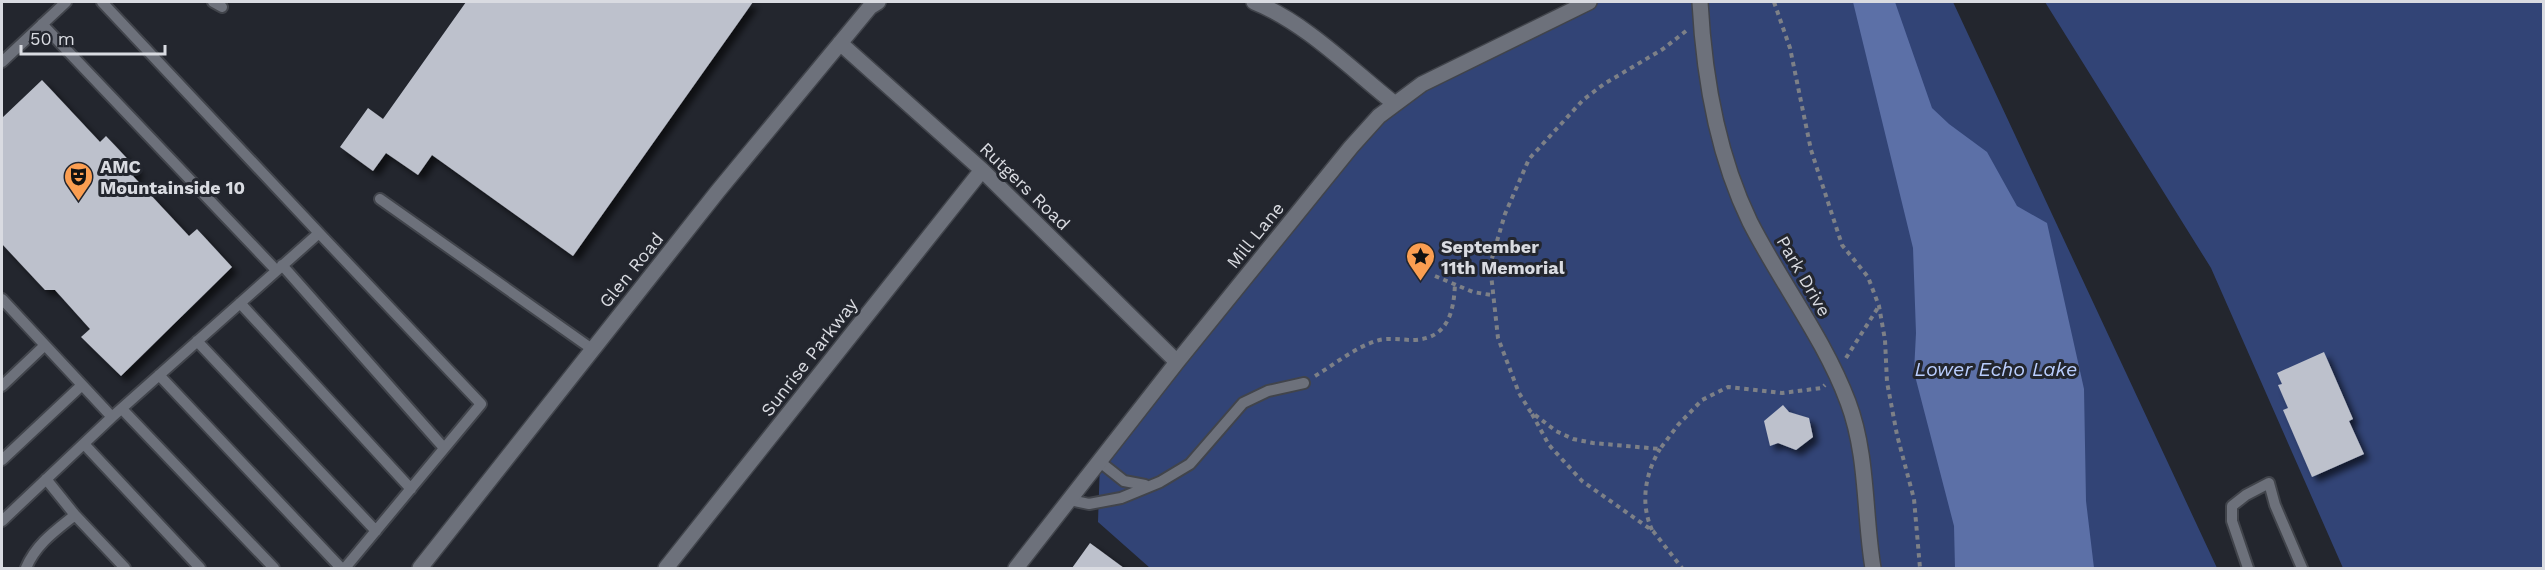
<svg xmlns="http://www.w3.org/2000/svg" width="2545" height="570" font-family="'Work Sans',sans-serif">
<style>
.green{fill:#324476}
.water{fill:#5c70a7}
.building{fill:#bdc1cc;filter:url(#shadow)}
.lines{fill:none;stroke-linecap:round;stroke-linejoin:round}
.lane-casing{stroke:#41444b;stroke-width:14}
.street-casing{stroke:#41444b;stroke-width:18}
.path{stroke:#7d8087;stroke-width:4;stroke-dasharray:4.5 4.5;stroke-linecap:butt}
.lane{stroke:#6d717b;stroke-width:10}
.street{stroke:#6d717b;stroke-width:15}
.labels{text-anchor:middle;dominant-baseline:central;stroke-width:6;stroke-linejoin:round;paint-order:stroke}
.poi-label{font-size:18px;font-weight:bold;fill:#d9dbe1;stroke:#23262e;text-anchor:start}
.street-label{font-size:18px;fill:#d9dbe1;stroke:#23262e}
.water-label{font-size:20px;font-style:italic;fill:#bacefe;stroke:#23262e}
</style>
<defs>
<filter id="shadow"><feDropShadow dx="5.5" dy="5.5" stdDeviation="3" flood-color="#0009"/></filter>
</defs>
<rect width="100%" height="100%" fill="#23262e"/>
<path class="green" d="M 1589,2 L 1953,2 L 2217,568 L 1150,568 L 1098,522 L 1100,462 L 1351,147 L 1422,84 Z
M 2045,2 L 2543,2 L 2543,568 L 2343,568 L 2211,268 Z"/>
<path class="water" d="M 1853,2 L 1895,2 L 1932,108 L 1949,124 L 1987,152 L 2017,206 L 2047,223 L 2084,389 L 2086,501 L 2094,568 L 1955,568 L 1954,526 L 1914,372 L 1916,333 L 1913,248 Z"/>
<path class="building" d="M 466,2 L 753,2 L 573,256 L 432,155 L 418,175 L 386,153 L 373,171 L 340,147 L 368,108 L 383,119 Z
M 42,80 L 100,142 L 106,136 L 138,170 L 133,176 L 189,236 L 197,229 L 232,267 L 121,376 L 81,337 L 90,329 L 55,290 L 45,290 L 2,244 L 2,118 Z
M 2324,352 L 2353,419 L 2349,421 L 2364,454 L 2312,477 L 2283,410 L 2288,408 L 2278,385 L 2282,384 L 2277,373 Z
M 1783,405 L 1789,412 L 1809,418 L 1813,437 L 1796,450 L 1778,443 L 1770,446 L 1764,421 Z
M 1090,543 L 1124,568 L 1072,568 Z"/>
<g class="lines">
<defs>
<path id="lane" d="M 102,2 L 319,233
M 213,2 L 222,7
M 42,24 L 276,270
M 2,62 L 66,2
M 380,199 L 592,349
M 282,265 L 444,448
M 2,299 L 112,417 L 2,521
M 240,303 L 411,489
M 197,341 L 376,531
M 159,375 L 341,568
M 2,386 L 45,345
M 122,409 L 274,568
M 112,417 L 319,233 L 481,404 L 345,568
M 84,444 L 200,568
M 2,460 L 82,385
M 1100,462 L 1124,481 L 1145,485
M 1070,500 L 1089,504 L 1121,498 L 1160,482 L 1190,464 L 1243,403 L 1268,391 L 1304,383
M 75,515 L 125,568
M 26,568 C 36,544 55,531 75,515 L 46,479
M 2248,568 L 2232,521 L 2232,506 L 2246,495 L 2269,483 L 2275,505 L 2302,568"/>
<path id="street" d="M 1254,2 C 1305,22 1352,70 1395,104
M 1700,2 C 1704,77 1717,154 1750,222 C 1781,283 1824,338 1848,402 C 1868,455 1864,514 1873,568
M 840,43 L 982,170 L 1177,362
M 420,568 L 718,191 L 870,7 L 878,2
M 666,568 L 982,170
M 1016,568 L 1177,362 L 1351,147 L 1379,116 L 1422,84 L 1589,2"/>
</defs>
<use href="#lane" class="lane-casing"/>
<use href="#street" class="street-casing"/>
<path class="path" d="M 1774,2 L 1790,48 L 1811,150 L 1842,245 L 1868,277 L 1879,306 L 1885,340 L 1887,382 L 1897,435 L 1914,499 L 1920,568
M 1686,31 L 1663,49 L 1604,84 L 1583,100 L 1529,159 L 1505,214 L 1490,265 L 1498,338 L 1519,393 L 1530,411 L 1556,431 L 1573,439 L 1593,443 L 1660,449 L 1678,425 L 1702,400 L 1728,387 L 1782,393 L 1822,388 L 1825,385
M 1435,276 L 1473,292 L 1491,295
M 1846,358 L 1879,306
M 1315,376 C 1335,364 1354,348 1376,341 C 1387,337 1402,340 1413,340 C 1448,339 1454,312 1455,283
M 1532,414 L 1549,445 L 1582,481 L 1653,531 L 1682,568
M 1652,530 C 1640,503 1645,474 1660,449"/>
<use href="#lane" class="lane"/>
<use href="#street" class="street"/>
</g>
<defs>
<symbol id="theatre-pin" viewBox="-11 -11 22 30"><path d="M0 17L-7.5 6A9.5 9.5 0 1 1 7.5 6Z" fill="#fb9e51" stroke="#23262e"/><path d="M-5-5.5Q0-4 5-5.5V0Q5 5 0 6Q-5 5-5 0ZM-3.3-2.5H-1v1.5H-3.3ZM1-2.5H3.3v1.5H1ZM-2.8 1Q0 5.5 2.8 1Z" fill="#111"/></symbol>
<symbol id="sight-pin" viewBox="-11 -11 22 30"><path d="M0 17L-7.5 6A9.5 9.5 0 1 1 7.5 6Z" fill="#fb9e51" stroke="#23262e"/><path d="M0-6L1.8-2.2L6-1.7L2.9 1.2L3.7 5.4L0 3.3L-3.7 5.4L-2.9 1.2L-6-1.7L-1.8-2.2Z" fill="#111"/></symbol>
</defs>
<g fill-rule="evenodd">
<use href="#theatre-pin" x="62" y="160" width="33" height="45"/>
<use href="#sight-pin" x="1404" y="240" width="33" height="45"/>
</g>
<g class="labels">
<g class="poi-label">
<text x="100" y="166">AMC<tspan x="100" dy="21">Mountainside 10</tspan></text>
<text x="1441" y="246">September<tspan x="1441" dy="21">11th Memorial</tspan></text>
</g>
<g class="street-label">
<text transform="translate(1025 186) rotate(44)">Rutgers Road</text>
<text transform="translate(1255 235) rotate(-51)">Mill Lane</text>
<text transform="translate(631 270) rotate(-51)">Glen Road</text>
<text transform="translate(1804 276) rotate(60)">Park Drive</text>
<text transform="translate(809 357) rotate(-52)">Sunrise Parkway</text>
</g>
<g class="water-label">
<text x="1996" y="369">Lower Echo Lake</text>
</g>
</g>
<rect width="2545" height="570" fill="none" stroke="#d9dbe1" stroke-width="6"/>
<path d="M21 45v9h144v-9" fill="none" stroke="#d9dbe1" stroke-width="3"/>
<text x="30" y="45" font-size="18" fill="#d9dbe1" stroke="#23262e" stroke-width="4.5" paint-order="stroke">50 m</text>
</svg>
